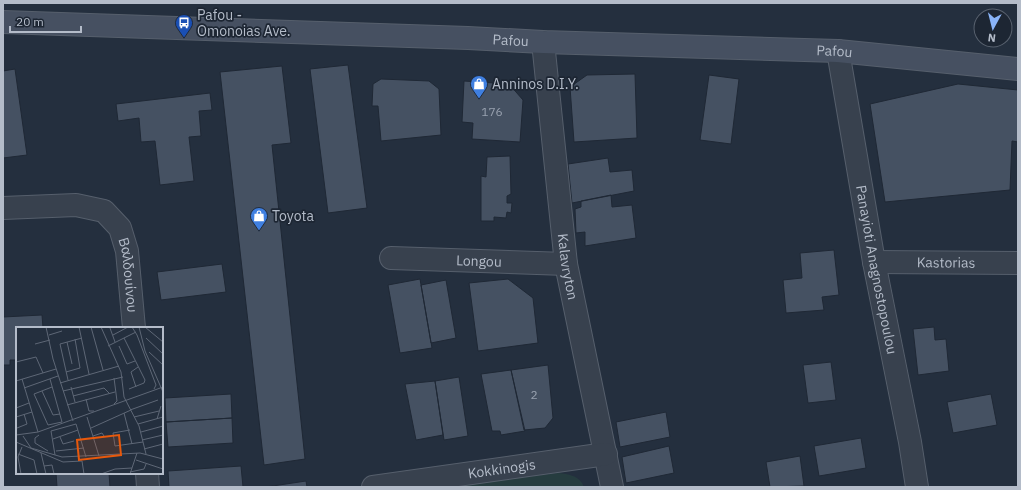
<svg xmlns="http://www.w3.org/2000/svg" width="1021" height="490" font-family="'IBM Plex Sans',sans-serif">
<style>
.green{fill:#263c3f}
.building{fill:#455162;stroke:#1f2835}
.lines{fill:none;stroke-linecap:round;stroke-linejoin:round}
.minor-casing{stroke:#565f6c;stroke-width:24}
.secondary-casing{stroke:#565f6c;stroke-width:24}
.minor{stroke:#38414e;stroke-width:22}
.secondary{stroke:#465061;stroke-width:22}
.labels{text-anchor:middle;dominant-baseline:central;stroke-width:3.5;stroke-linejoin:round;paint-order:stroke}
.number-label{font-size:12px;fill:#98a1af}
.poi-label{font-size:14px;fill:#b4bcc9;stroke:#1d2633;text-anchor:start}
.street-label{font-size:14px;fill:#b4bcc9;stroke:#1d2633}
.inset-road{fill:none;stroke:#5e6776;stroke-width:1}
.view{fill:#e8590c;fill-opacity:0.15;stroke:#e8590c;stroke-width:2}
.inset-edge{fill:none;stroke:#b4bcc9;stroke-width:2}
</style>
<rect width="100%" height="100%" fill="#242f3e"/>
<path class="green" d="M 558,473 C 569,474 580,476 584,487 L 448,487 Z"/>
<path class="building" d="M 348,65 L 367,208 L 328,213 L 310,69 Z
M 282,66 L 291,143 L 272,145 L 305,459 L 264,465 L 220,72 Z
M 15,69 L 27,155 L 3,158 L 3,71 Z
M 635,74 L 637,138 L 574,142 L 570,87 L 587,75 Z
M 709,75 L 739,79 L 731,144 L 700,140 Z
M 381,79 L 429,81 L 439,89 L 441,135 L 381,141 L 378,106 L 372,106 L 373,84 Z
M 464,81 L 509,84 L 523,100 L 520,142 L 472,139 L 473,123 L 462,122 Z
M 958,84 L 1018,90 L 1018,142 L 1012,141 L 1010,190 L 885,202 L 870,104 Z
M 210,93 L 212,110 L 199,111 L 201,136 L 189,137 L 194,181 L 160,185 L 155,141 L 141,142 L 139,118 L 118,121 L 116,104 Z
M 510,156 L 511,194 L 507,196 L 507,203 L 512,203 L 511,213 L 507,212 L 506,218 L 494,217 L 494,221 L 481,221 L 481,176 L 486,177 L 487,157 Z
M 608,158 L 610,172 L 632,170 L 634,191 L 572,203 L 568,164 Z
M 611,195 L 612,207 L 632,205 L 636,238 L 585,246 L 585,232 L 576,233 L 575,209 L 581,207 L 581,201 Z
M 834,250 L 839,295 L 822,297 L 824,310 L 786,313 L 783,280 L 802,278 L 800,253 Z
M 222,264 L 226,292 L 161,300 L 157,272 Z
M 420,279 L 432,348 L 400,353 L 388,285 Z
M 508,279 L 533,298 L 538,343 L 478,351 L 469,283 Z
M 446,280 L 456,338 L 431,343 L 421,285 Z
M 42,315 L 43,328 L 17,328 L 17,360 L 10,360 L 10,365 L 3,365 L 3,317 Z
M 934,327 L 935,340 L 946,339 L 949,371 L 918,375 L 913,329 Z
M 831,362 L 836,400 L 808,403 L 803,365 Z
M 548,365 L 553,418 L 545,428 L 524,430 L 511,370 Z
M 511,370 L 525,431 L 501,435 L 500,431 L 492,431 L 481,374 Z
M 459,377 L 468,436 L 444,440 L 435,381 Z
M 435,381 L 443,435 L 416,440 L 405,384 Z
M 231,394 L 232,418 L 166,422 L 165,398 Z
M 991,394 L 997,425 L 953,433 L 947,402 Z
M 666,412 L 670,437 L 620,447 L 616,422 Z
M 232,418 L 233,443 L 168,447 L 166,422 Z
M 861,438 L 866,468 L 819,476 L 814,446 Z
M 669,446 L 674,473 L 626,483 L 622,457 Z
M 800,456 L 804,486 L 770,487 L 766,462 Z
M 241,466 L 243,487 L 169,487 L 168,471 Z
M 56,473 L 109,473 L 110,487 L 57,487 Z
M 306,481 L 307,487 L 266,487 Z"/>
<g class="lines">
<defs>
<g id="minor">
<path id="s1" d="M 543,42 L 566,264 L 612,487"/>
<path id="s2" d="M 838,51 L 874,262 L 910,442 L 917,487"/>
<path id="s3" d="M 3,208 L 76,205 L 104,211 L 120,228 L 127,251 L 134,328"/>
<path id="s4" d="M 391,258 L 566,264"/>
<path id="s5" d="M 874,262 L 1018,263"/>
<path d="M 147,473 L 148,487"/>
<path id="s6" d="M 373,487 L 606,454"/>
</g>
<g id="secondary">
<path id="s7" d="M 3,22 L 468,38 L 543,42 L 838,51 L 1018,69"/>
</g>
</defs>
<use href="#minor" class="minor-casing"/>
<use href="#secondary" class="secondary-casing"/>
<use href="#minor" class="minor"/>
<use href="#secondary" class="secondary"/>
</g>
<defs>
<symbol id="bus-pin" viewBox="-11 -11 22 30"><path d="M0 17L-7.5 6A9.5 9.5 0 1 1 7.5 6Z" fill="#1a4fb4" stroke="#1d2633"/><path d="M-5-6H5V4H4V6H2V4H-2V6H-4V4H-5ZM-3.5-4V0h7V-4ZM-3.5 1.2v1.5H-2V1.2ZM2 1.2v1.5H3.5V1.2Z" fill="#fff"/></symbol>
<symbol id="shop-pin" viewBox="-11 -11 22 30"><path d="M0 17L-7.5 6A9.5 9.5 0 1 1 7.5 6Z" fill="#3f7fe0" stroke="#1d2633"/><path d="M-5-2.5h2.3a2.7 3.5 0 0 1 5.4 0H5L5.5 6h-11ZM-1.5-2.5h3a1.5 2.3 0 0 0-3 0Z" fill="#fff"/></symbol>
</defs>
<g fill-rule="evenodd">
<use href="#bus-pin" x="174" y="13" width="20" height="27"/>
<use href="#shop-pin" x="469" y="74" width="20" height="27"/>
<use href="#shop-pin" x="249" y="206" width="20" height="27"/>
</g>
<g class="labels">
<g class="number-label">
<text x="492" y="111">176</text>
<text x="534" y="394">2</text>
</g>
<g class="poi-label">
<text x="197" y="15">Pafou -<tspan x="197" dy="16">Omonoias Ave.</tspan></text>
<text x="492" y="84">Anninos D.I.Y.</text>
<text x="272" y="216">Toyota</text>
</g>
<g class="street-label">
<text stroke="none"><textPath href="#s7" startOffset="508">Pafou</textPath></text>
<text stroke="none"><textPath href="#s7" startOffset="832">Pafou</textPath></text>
<text stroke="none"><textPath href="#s4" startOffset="88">Longou</textPath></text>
<text stroke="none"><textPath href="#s5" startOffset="72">Kastorias</textPath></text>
<text stroke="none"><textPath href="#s1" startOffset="226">Kalavryton</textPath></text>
<text stroke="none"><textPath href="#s2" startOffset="222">Panayioti Anagnostopoulou</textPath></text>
<text stroke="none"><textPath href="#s3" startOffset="173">Βαλδουίνου</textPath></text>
<text stroke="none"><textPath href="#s6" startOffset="130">Kokkinogis</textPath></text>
</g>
</g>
<g transform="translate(16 327)">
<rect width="147" height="147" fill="#242f3e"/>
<path class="inset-road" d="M 30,0 L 37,32 L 57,94M 63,0 L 73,47M 75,0 L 87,43M 85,0 L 105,45 L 108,70 L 123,99 L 130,127M 116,0 L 121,8 L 140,58 L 138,62M 123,0 L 129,24 L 147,65M 129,0 L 147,15M 94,1 L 99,15M 33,8 L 46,4M 97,8 L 112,0M 108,11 L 129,53 L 128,56 L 113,62M 130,11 L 147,27M 51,15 L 56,37M 19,17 L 34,13M 92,19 L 120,5M 103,19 L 111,37 L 119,34M 133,25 L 147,38M 0,35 L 20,30 L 27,46M 50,45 L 64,41 L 59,12M 6,52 L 22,105M 34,52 L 46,95 L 32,98 L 18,67 L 36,60M 52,53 L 44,17 L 66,11M 0,54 L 40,42M 44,56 L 103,39M 55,60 L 59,75M 120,60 L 115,45 L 122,40M 8,61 L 42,49M 26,64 L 37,88 L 44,87M 47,64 L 107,50M 57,69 L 88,61 L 93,66M 70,72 L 73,84 L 78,84M 98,77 L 101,74 L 98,51M 51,78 L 99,65M 0,81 L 13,76M 114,83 L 142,73M 108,86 L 116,117M 0,90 L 16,85M 71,90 L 83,129M 118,90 L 143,84M 141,92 L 145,79M 60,97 L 70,130M 122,97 L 147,90M 1,101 L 11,97 L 8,87M 75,101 L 115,83M 114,103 L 97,106 L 99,119 L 127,115M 125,105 L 147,99M 0,108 L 22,105 L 147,60M 23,108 L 19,111 L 19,116 L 32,124M 7,109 L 15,121 L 46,130 L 124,126 L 147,132M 77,109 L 86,106 L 88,109M 44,110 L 47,117 L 58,114M 37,112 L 62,103M 126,113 L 147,108M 0,115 L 47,135 L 66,134 L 68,147M 128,122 L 147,117M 40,124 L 68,121M 25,126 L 30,147M 2,127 L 18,133 L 21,147M 39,128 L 35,104 L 60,97M 120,133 L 147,142M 28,139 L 36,138 L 38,147M 114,145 L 128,142 L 130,137M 5,147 L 2,130 L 6,120M 85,147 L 99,142 L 116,141M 114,147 L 121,126"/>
<path class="view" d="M 103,108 L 105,128 L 63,133 L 61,113 Z"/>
<rect width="147" height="147" class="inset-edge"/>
</g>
<rect width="1021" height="490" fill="none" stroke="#b4bcc9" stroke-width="8"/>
<g transform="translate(993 28) rotate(187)"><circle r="19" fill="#1d2633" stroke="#59626f"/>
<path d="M0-3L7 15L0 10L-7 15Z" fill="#8ab4f8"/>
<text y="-6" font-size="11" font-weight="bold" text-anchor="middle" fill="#b4bcc9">N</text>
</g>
<path d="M10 26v6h71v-6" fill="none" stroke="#b4bcc9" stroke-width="2"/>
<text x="16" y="26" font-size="12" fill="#b4bcc9" stroke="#1d2633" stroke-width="3" paint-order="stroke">20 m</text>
</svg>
